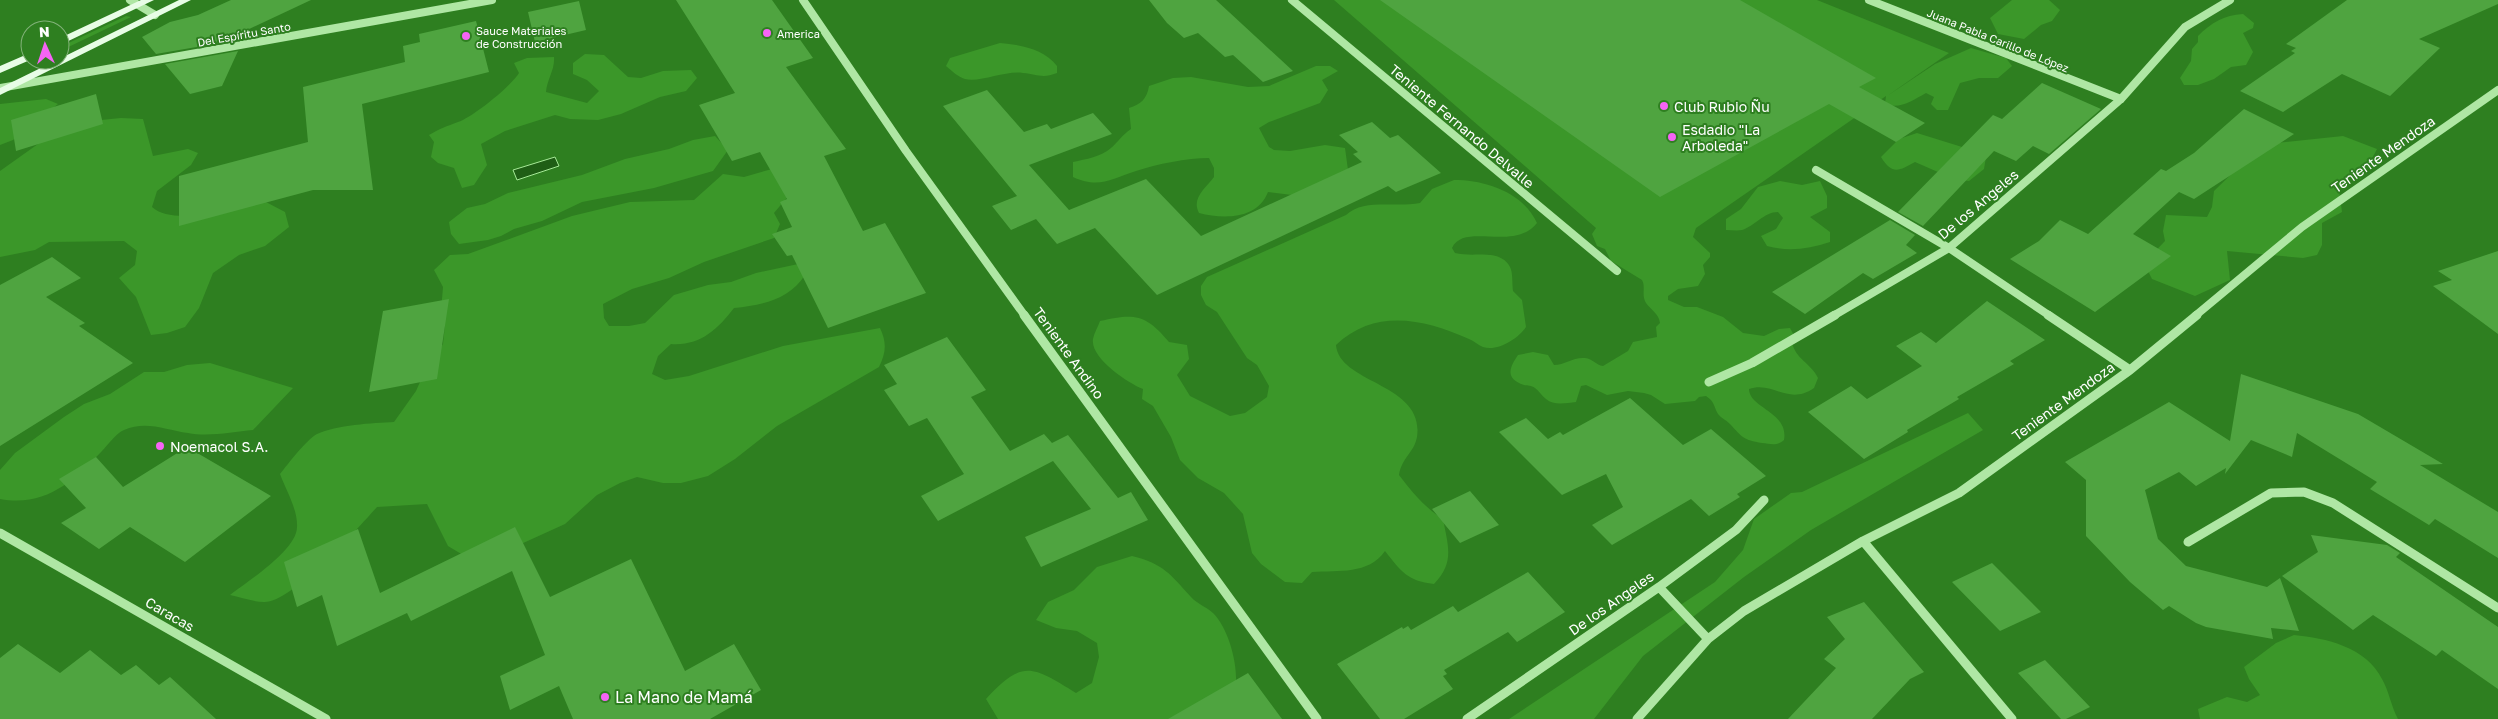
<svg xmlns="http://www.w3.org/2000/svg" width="2498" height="719" font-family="'Golos Text',sans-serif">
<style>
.green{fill:#3b9729}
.water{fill:#1f5e15;stroke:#a6e997}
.building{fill:#4fa440}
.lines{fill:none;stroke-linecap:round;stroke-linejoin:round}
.minor-far1{stroke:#afe7a4;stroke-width:8}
.minor{stroke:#afe7a4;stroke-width:9}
.major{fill:#e8fde6;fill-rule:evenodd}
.poi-dot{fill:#f564f5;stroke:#2e7f20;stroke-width:2}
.labels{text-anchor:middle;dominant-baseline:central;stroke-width:4;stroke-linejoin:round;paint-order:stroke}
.far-poi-label{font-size:11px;fill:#fff;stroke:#2e7f20;text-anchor:start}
.far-street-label{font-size:11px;fill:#fff;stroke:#2e7f20}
.poi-label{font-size:14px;fill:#fff;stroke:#2e7f20;text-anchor:start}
.street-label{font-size:14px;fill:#fff;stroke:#2e7f20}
.near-poi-label{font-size:16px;fill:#fff;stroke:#2e7f20;text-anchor:start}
</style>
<rect width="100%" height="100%" fill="#2e7f20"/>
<path class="green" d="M 1334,0 L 1817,0 L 1949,53 L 1887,96 L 1935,64 L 1971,48 L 2006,58 L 2012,66 L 1998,78 L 1979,78 L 1960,83 L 1948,110 L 1937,110 L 1931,104 L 1934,97 L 1926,93 C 1913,100 1900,110 1885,104 L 1886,96 L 1696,228 L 1693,237 L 1710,253 L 1710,257 L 1703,265 L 1705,274 L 1698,286 L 1678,289 L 1668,296 L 1668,300 L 1684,307 L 1697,307 L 1723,317 L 1743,333 L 1764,336 L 1779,329 L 1790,328 L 1796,339 L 1792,342 C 1795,359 1811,363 1818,378 L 1814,388 C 1788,406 1774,381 1749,389 C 1749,408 1789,412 1784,440 C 1777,446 1771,444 1762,443 C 1743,440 1742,437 1730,424 C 1726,420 1721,418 1718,414 C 1713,405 1715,402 1706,396 L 1699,397 L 1695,401 L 1665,404 L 1651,395 L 1644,393 L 1628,391 L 1607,395 L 1586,385 L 1581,386 L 1576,402 C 1566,403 1554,406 1546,399 C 1542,396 1539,391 1535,388 C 1531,385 1528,386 1524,385 C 1504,378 1510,367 1518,355 L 1533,352 L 1548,355 L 1554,365 C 1565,365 1573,357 1585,358 C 1593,359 1596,365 1603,366 L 1628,351 L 1633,342 L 1657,337 L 1656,327 L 1660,323 C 1659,314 1651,310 1646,303 C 1641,295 1646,287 1642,280 L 1611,261 L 1605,249 L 1597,246 L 1592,234 L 1596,228 Z
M 2012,0 L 2049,0 L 2060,10 L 2052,21 L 2041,25 L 2024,39 L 1998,34 L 1990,18 Z
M 2243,14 L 2254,23 L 2253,28 L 2243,33 L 2253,52 L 2246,65 L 2231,67 L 2214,79 L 2198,85 L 2184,85 L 2180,78 L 2191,61 L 2192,49 L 2198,42 L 2198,36 C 2211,23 2224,15 2243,14 Z
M 126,16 L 131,17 L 60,51 L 60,47 Z
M 1000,43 C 1022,45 1044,49 1057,66 L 1057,73 C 1042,79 1037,74 1023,73 C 1006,70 980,83 965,79 C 958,77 952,71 946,66 L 950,58 Z
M 585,54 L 604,55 L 628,77 L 641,78 L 663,71 L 691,70 L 697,78 L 686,91 L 660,97 L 621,114 L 598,120 L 570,119 L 555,115 L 505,131 L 481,144 L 487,165 L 474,185 L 462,188 L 454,168 L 438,163 L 431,157 L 434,142 L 429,135 C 439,129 447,126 458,122 C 473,117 511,86 519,73 L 514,63 L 527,58 L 554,57 C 555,70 547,79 546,92 L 587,103 L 599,91 L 587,80 L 573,74 L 573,63 Z
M 1316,66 L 1330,66 L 1338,71 L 1322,80 L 1328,90 L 1320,103 L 1269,122 L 1259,128 L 1269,147 L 1274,150 L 1290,151 L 1325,145 L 1345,148 L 1348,170 L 1292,195 L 1268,192 C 1257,220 1223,219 1199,213 C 1191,198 1206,188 1214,177 L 1214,168 L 1209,158 C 1187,158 1157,164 1136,171 C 1111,179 1099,189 1073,177 L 1073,162 C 1086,159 1101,157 1111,148 C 1118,142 1122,135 1131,129 L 1129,108 C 1141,104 1147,99 1149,86 L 1173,78 L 1191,77 L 1248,87 L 1269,86 Z
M 46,99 L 58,104 L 13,140 L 0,145 L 0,104 Z
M 121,118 L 143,119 L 153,156 L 188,149 L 198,153 L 191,165 L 157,191 L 152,207 C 174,227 238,208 264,201 L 285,212 L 289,227 L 265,246 L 239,255 L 213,273 L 199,308 L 185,327 L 167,333 L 151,335 L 136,297 L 119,278 L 135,265 L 137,251 L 124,241 L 49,242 L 35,250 L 0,257 L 0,171 L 45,139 L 91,121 Z
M 1917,133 L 1975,151 L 1986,157 L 1984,169 L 1969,181 L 1954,179 L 1915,162 C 1899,171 1892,175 1881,157 L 1899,139 Z
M 715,136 L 728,150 L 713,171 L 654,188 L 582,202 L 542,221 L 514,229 L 501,236 L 488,240 L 459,244 L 451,234 L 449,222 L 467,208 L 485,204 L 508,193 L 582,175 L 625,159 L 669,149 L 693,140 Z
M 2343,136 L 2377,149 L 2362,178 L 2339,190 L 2342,212 L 2322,223 L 2322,245 L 2317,255 L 2303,258 L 2227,251 L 2230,280 L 2195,296 L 2152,279 L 2144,263 L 2165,241 L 2163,231 L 2166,215 L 2207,217 L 2212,207 L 2214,191 L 2254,152 L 2276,143 Z
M 772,169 L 790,194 L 774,213 L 780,224 L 774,238 L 704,262 L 669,278 L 632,289 L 603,304 L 604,318 L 609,326 L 629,326 L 645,323 L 674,295 L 708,285 L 731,282 L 756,273 L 803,263 L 805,275 C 789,300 762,305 734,308 C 717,330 700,346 671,344 L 658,356 L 652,374 L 665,380 L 689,376 L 783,346 L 880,328 C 887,343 886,353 879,367 L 777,426 L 735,459 L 708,476 L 681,483 L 663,483 L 637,477 L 620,483 L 597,495 L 565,524 L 521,544 L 473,561 L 448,546 L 427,504 L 377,507 C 357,529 292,603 264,602 C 253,602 241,597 230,595 C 248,581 297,550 297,527 C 298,510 286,490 280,474 C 288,464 306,440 317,434 C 336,425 373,423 394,422 L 416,391 L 424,373 L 443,344 L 445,325 L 441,311 L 443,287 L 434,270 L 450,255 L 468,254 L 572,216 L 630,202 L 694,200 L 723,174 L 744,177 Z
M 1454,180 C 1485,180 1523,192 1537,223 C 1514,252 1464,222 1452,248 L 1455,253 C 1473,258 1500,248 1510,267 C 1513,272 1512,284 1513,291 L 1522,300 L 1526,327 C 1518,339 1497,352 1483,347 C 1478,345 1474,341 1469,339 C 1424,319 1375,308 1336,345 C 1339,384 1425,383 1417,437 C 1414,453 1402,457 1399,475 C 1412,492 1424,507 1443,519 C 1448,546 1455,562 1434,584 C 1407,581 1401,571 1385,551 C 1368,575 1339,570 1312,572 L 1302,583 L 1285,582 L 1261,564 L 1252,553 L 1243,514 L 1224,493 L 1198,478 L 1180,460 L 1171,437 L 1153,406 L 1142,399 L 1143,389 C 1128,383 1090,358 1093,339 C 1094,333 1098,327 1100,321 C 1134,313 1146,314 1169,342 L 1187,345 L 1189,359 L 1177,375 L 1190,396 L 1230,416 L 1245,413 L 1267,397 L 1269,386 L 1257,365 L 1247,358 L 1217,312 L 1206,305 L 1201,295 L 1201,286 L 1207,277 L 1346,215 C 1364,198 1395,208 1420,203 L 1432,189 Z
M 1780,181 L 1802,185 L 1820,181 L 1827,196 L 1827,208 L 1810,217 L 1830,232 L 1830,242 C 1809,249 1788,252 1767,246 L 1761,236 L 1776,229 L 1783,218 L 1778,212 C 1764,212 1755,226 1742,230 C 1737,231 1731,230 1726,230 L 1726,219 L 1741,209 L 1758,187 Z
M 210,363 L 293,388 L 253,430 C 233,432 208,437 188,433 C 166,430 146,420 124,430 C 116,433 108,445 102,451 C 72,482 46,507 0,499 L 0,470 L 15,453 L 64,417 L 84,404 L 110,394 L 144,372 L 164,372 L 187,365 Z
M 1968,413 L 1983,430 L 1811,530 L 1744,577 L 1643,656 L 1594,719 L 1509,719 L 1715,582 L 1743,550 L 1754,519 L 1791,493 L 1802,492 Z
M 1132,556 C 1164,564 1170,574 1191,597 C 1197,604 1207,607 1213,613 C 1228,628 1237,661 1236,682 L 1174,719 L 998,719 L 986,699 C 1023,658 1033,667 1076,693 L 1092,683 L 1099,657 L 1097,643 L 1077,631 L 1056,628 L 1036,620 L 1048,602 L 1074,590 L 1097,567 Z
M 2294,635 C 2326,638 2366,647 2382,679 C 2389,691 2391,706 2398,719 L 2200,719 L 2198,709 L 2227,697 L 2247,702 L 2260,695 L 2249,679 L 2244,667 L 2276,643 Z"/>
<path class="water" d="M 555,157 L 559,166 L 517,180 L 513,170 Z"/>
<path class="building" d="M 231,0 L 311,0 L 247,30 L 243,39 L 156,54 L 142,37 L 170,22 L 198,15 Z
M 676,0 L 772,0 L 813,58 L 786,67 L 846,149 L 824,156 L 863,231 L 885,223 L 926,293 L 828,328 L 792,255 L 787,256 L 772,234 L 792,227 L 780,202 L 787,199 L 760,152 L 732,161 L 699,105 L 735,93 Z
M 1149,0 L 1216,0 L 1293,71 L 1263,82 L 1233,55 L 1225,57 L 1198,33 L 1184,38 L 1167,23 Z
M 1380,0 L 1740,0 L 1876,78 L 1859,87 L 1925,123 L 1896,142 L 1829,104 L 1660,197 Z
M 2347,0 L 2498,0 L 2498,4 L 2419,39 L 2440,48 L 2390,96 L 2342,74 L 2283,112 L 2240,91 L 2295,53 L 2291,51 L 2296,48 L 2286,44 Z
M 579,1 L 586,30 L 535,42 L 528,12 Z
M 476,21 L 489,72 L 362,104 L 373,190 L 313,190 L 179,226 L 179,176 L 308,142 L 303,87 L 405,62 L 403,46 L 420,42 L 419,34 Z
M 238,51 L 222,86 L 190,94 L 165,64 Z
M 2042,83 L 2101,109 L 2049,154 L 2033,146 L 2016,161 L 1994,151 L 1923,226 L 1898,212 L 1993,115 L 2002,119 Z
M 987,90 L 1024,132 L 1047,124 L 1051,129 L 1093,113 L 1112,134 L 1029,165 L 1069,210 L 1146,179 L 1201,236 L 1362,162 L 1353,154 L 1358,152 L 1339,135 L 1372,122 L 1390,138 L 1398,135 L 1441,173 L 1396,192 L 1388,186 L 1157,295 L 1095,228 L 1057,244 L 1036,219 L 1011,230 L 992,206 L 1017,196 L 943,106 Z
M 96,94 L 103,124 L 16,151 L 11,120 Z
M 2244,109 L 2294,134 L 2194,199 L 2179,192 L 2133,234 L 2171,256 L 2095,312 L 2010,259 L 2039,241 L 2060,220 L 2088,234 L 2161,169 L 2166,171 L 2194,153 Z
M 1890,220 L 1915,235 L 1906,245 L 1917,253 L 1873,279 L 1863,273 L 1805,314 L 1772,292 Z
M 2498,251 L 2498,334 L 2433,286 L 2452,280 L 2438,271 Z
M 52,257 L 81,278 L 46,297 L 85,323 L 79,326 L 133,363 L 0,446 L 0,285 Z
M 449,299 L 437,379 L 369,392 L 383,311 Z
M 1987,301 L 2045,340 L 2010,361 L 2014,364 L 1957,397 L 1959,399 L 1907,430 L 1908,432 L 1864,459 L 1808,412 L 1851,386 L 1867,399 L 1922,366 L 1896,346 L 1921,332 L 1936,343 Z
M 947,337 L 986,390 L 971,397 L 1010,451 L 1044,434 L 1052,443 L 1068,435 L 1118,498 L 1131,492 L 1148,520 L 1041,567 L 1025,537 L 1091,509 L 1053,461 L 938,521 L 921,496 L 964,474 L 927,418 L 909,426 L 884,390 L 897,384 L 884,365 Z
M 2241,374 L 2358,414 L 2443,464 L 2420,465 L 2498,512 L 2498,558 L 2435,519 L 2429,525 L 2370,489 L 2377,482 L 2297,433 L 2292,457 L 2251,440 L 2225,474 L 2226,468 L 2196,486 L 2179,472 L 2145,490 L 2158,539 L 2186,566 L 2267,587 L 2280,578 L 2299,631 L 2271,628 L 2273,639 L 2206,627 L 2196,623 L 2169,606 L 2163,610 L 2130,582 L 2086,536 L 2086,480 L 2065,462 L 2169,402 L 2230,441 Z
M 1630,398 L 1683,445 L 1711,429 L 1766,476 L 1737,494 L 1740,497 L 1709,516 L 1691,499 L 1612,545 L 1592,525 L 1623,507 L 1606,474 L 1562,495 L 1499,432 L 1526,418 L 1548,439 L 1560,432 L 1563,435 Z
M 187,447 L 271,496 L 185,562 L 130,527 L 99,549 L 61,523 L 86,508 L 59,479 L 96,457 L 123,487 Z
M 1470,491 L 1499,525 L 1460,543 L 1432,509 Z
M 515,527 L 550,597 L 631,559 L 685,671 L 734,644 L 761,690 L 710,719 L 573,719 L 559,686 L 510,710 L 500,676 L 545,655 L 512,571 L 411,621 L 407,613 L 337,646 L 322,595 L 297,607 L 284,562 L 358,529 L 380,593 Z
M 2311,535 L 2387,545 L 2400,553 L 2396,557 L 2498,627 L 2498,689 L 2442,650 L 2436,656 L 2373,615 L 2353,630 L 2282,576 L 2318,552 Z
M 1992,563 L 2041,612 L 2000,631 L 1952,582 Z
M 1528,572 L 1565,612 L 1517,642 L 1508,632 L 1444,670 L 1447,674 L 1443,676 L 1453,689 L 1404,719 L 1380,719 L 1337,664 L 1402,627 L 1403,629 L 1408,626 L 1411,630 L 1453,606 L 1458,612 Z
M 1864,602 L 1924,672 L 1910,679 L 1872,719 L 1788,719 L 1836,668 L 1824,659 L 1845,639 L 1827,617 Z
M 18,644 L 60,673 L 90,650 L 121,675 L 136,665 L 159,685 L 170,677 L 216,719 L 0,719 L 0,658 Z
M 2045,660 L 2090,707 L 2066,719 L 2061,719 L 2018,673 Z
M 1248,673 L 1282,719 L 1168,719 Z"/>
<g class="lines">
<path class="minor-far1" d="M 130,0 L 155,15
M 803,0 L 906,151 L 1025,316
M 1292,0 L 1617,271
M 1869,0 L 2121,99
M 0,88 L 492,0
M 1816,170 L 1949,248 L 2050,316
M 1833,316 L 1949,248 L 2121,99 L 2185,27 L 2230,0
M 2195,316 L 2302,227 L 2498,90"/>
<path class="minor" d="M 1024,315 L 1317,719
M 2048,315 L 2130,370
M 1709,382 L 1752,363 L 1835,315
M 0,533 L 326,719
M 1863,541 L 2012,719
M 2188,542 L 2271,493 L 2304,492 L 2333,503 L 2498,608
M 1659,587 L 1708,639
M 1467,719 L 1659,587 L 1736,530 L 1764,500
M 1637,719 L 1708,639 L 1744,611 L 1863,541 L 1959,493 L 2130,370 L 2197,315"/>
<path class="major" d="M 141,0 L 154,0 L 60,45 L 60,38 Z
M 179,0 L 191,0 L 0,95 L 0,88 Z
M 30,53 L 30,60 L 0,73 L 0,66 Z"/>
</g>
<g class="poi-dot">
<circle cx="767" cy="33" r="5"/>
<circle cx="466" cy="36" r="5"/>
<circle cx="1664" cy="106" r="5"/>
<circle cx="1672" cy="137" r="5"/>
<circle cx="160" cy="446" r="5"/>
<circle cx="605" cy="697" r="5"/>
</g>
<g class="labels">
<g class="far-poi-label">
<text x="476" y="30">Sauce Materiales<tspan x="476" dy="13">de Construcción</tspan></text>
<text x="777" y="33">America</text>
</g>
<g class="far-street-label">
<text transform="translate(244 34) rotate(-10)">Del Espíritu Santo</text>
<text transform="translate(1998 40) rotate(22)">Juana Pabla Carillo de López</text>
</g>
<g class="poi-label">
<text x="1674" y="106">Club Rubio Ñu</text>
<text x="1682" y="129">Esdadio "La<tspan x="1682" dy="16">Arboleda"</tspan></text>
<text x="170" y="446">Noemacol S.A.</text>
</g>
<g class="street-label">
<text transform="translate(1462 126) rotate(40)">Teniente Fernando Delvalle</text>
<text transform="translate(2383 154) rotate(-35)">Teniente Mendoza</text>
<text transform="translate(1978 204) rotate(-40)">De los Angeles</text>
<text transform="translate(1069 353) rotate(54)">Teniente Andino</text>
<text transform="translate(2063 401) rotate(-36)">Teniente Mendoza</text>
<text transform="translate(1611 603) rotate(-35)">De los Angeles</text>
<text transform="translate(170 614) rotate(30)">Caracas</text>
</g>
<g class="near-poi-label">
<text x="615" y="697">La Mano de Mamá</text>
</g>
</g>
<g transform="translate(45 45) rotate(357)"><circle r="24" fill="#2e7f20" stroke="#82b279"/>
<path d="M0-4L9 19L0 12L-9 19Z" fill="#f564f5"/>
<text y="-8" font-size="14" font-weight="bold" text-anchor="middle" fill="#ffffff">N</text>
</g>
</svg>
